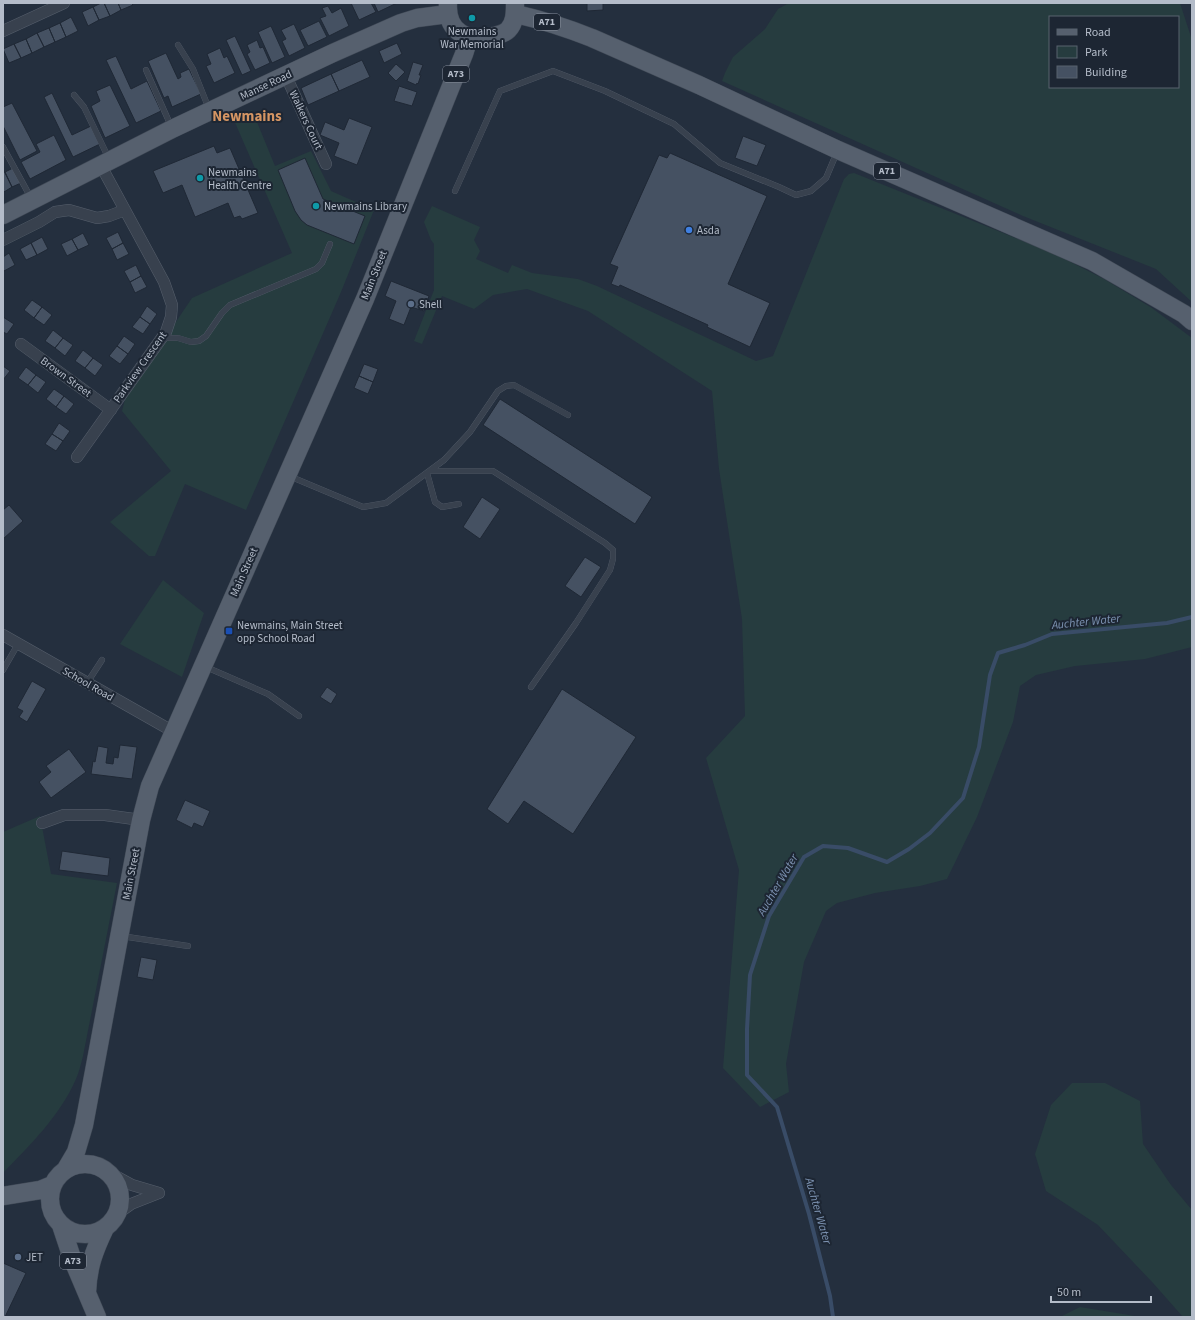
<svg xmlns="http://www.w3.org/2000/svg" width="1195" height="1320" font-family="'Source Sans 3',sans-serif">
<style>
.green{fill:#263c3f;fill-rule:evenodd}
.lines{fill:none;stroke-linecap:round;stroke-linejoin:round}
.stream{stroke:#394c67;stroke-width:4}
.building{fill:#455162;stroke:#1f2835}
.service-casing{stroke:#565f6c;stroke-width:6}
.minor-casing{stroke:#565f6c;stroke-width:12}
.primary-casing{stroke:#414a57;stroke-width:19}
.service{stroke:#38414e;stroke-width:5.5}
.minor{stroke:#38414e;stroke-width:11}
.primary{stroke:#56606e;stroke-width:18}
.culture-dot{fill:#0f9aa8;stroke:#1d2633;stroke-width:1.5}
.shop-dot{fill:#3f7fe0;stroke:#1d2633;stroke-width:1.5}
.service-dot{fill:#5c6f8a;stroke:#1d2633;stroke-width:1.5}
.transit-dot{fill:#1a4fb4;stroke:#1d2633;stroke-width:1.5}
.labels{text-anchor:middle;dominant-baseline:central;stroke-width:4;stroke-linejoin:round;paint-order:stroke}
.shield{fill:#1d2633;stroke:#878f9c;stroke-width:1}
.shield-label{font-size:10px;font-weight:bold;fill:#b4bcc9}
.poi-label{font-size:11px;fill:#b4bcc9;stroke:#1d2633;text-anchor:start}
.street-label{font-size:11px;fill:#b4bcc9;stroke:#1d2633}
.water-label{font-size:12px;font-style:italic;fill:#7c92b1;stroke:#1d2633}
.district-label{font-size:15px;font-weight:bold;fill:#d59563;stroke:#1d2633}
</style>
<rect width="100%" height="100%" fill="#242f3e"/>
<path class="green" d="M 789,3 L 1180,3 L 1192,40 L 1192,302 L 1156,269 L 1023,216 L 722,81 L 725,73 L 733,57 L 765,29 L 778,9 ZM 1050,17 L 1178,17 L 1178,87 L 1050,87 Z
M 252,110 L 275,166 L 311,151 L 331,191 L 374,210 L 341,292 L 246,510 L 185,484 L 155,556 L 149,556 L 110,522 L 171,471 L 122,411 L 126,396 L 192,298 L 292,253 L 233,118 Z
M 854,173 L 1053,253 L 1104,279 L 1152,308 L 1192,338 L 1192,647 L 1145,659 L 1075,666 L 1036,675 L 1020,686 L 1013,722 L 977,817 L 947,879 L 920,886 L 875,893 L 837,903 L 826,911 L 804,962 L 786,1064 L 789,1092 L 760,1107 L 723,1068 L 739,870 L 706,758 L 745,716 L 742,619 L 719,469 L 712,391 L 588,311 L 527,289 L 493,295 L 474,309 L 442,296 L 422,344 L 414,341 L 434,290 L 434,244 L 431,240 L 424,222 L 432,206 L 480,227 L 474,240 L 480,251 L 476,259 L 508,273 L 512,265 L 532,273 L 578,279 L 597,286 L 756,361 L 773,356 L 844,179 L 849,174 Z
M 163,580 L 204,613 L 182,677 L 120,644 Z
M 40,816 L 51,874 L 117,883 L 83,1056 C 81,1064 79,1072 76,1079 C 60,1116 30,1145 3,1173 L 3,832 Z
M 1072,1083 L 1105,1083 L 1140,1101 L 1143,1144 L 1171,1185 L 1192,1210 L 1192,1317 L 1183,1317 L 1153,1283 L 1098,1225 L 1046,1191 L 1035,1154 L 1051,1105 Z
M 1080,1307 L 1135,1316 L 1136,1317 L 1060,1317 Z"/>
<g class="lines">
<path class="stream" d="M 833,1317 L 830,1296 L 809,1214 L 777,1107 L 747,1075 L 747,1029 L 750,975 L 769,916 L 804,857 L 823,846 L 848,848 L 887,862 L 909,849 L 930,833 L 963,798 L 979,747 L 990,675 L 998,653 L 1025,645 L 1052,634 L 1167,623 L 1192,617"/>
</g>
<path class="building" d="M 101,3 L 104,3 L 110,16 L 99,20 L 93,7 Z
M 104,3 L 118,3 L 121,10 L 110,16 Z
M 118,3 L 131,3 L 133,5 L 121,10 Z
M 351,3 L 371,3 L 376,12 L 359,20 Z
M 374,3 L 397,3 L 378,12 Z
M 587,3 L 603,3 L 603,10 L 587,11 Z
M 328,6 L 332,13 L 341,8 L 349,26 L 329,36 L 320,18 L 326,16 L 322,8 Z
M 93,7 L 99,20 L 88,26 L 82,12 Z
M 71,17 L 78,31 L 66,37 L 60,23 Z
M 319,21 L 327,37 L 308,46 L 300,30 Z
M 60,23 L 66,37 L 55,42 L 49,28 Z
M 294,24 L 305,48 L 289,56 L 282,41 L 286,39 L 281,30 Z
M 271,26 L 285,57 L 272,63 L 258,32 Z
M 49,28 L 55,42 L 44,47 L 37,33 Z
M 37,33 L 44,47 L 32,53 L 26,39 Z
M 235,36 L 251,71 L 242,75 L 226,40 Z
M 26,39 L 32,53 L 21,58 L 14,44 Z
M 257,40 L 260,48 L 263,47 L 270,63 L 255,70 L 247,54 L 250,52 L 247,45 Z
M 397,43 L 402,54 L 384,63 L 379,51 Z
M 14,44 L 21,58 L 9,63 L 3,49 Z
M 220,48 L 224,58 L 227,56 L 235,73 L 214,83 L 206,66 L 211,64 L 207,54 Z
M 166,53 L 178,79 L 181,77 L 180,73 L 189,69 L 201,94 L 172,107 L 168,96 L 164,98 L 148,61 Z
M 116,56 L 131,89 L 147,81 L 161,111 L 136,123 L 106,60 Z
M 362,60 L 370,77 L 339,91 L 331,74 Z
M 413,62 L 423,65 L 419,75 L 421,75 L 418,84 L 417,83 L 416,85 L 407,81 Z
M 396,64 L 405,72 L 396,81 L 388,73 Z
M 331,74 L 339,91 L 308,105 L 301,88 Z
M 110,85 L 130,126 L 105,138 L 91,106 L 100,101 L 96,91 Z
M 399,86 L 417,92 L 412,106 L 394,101 Z
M 52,93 L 72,135 L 91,126 L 100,144 L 73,157 L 44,97 Z
M 12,103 L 37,151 L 20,160 L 3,126 L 3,107 Z
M 349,118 L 372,127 L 357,165 L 334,156 L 339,143 L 320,135 L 325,122 L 344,130 Z
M 54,135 L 66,160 L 30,179 L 21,162 L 40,152 L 36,144 Z
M 743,136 L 766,145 L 757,166 L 735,158 Z
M 214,146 L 217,153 L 230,148 L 258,213 L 242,219 L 240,216 L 234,218 L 228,203 L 195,217 L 182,185 L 163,193 L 153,171 Z
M 670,153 L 767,196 L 728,284 L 770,303 L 750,347 L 707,327 L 708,325 L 620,285 L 619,287 L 611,284 L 618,267 L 610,264 L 659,155 L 667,158 Z
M 305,158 L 323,199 L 365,216 L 354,244 L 307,225 L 301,220 L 295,211 L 278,170 Z
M 13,168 L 21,183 L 12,187 L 5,172 Z
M 3,169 L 12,187 L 4,192 L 3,190 Z
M 118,232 L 123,243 L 112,249 L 106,238 Z
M 83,233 L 89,245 L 78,250 L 72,239 Z
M 42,237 L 48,249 L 37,255 L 31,243 Z
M 72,239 L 78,250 L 67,256 L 61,244 Z
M 31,243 L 37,255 L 26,260 L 20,249 Z
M 123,243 L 129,254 L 117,260 L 112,249 Z
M 9,253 L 15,265 L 4,271 L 3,268 L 3,257 Z
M 136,265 L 141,276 L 130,282 L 124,271 Z
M 141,276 L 147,287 L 135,293 L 130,282 Z
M 391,281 L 429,296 L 424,311 L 411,307 L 404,325 L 389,319 L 396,301 L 385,296 Z
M 32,300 L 42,307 L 34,318 L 24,310 Z
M 147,306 L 157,314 L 150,324 L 140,317 Z
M 42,307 L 52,315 L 44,325 L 34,318 Z
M 3,317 L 14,324 L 7,334 L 3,332 Z
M 140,317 L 150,324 L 143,334 L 132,327 Z
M 53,330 L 63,338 L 55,348 L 45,341 Z
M 124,336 L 135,344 L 128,354 L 117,346 Z
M 63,338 L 73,345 L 65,356 L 55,348 Z
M 117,346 L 128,354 L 120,364 L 109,356 Z
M 83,350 L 93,358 L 85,368 L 75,361 Z
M 93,358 L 103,365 L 95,376 L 85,368 Z
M 364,364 L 378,369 L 373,382 L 359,376 Z
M 3,366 L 10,371 L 3,380 Z
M 26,367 L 36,375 L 28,385 L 18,378 Z
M 36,375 L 46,382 L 38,393 L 28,385 Z
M 359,376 L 373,382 L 368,394 L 354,388 Z
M 54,389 L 64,396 L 56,407 L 46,399 Z
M 64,396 L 74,404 L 66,414 L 56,407 Z
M 500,399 L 652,497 L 635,524 L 483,425 Z
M 59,423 L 70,431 L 63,441 L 52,434 Z
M 52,434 L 63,441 L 56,451 L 45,444 Z
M 482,497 L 500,509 L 480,539 L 463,527 Z
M 9,505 L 23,521 L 3,539 L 3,510 Z
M 585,557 L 601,567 L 581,597 L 565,586 Z
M 32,681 L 46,689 L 27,722 L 19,717 L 23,711 L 17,708 Z
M 327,687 L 337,694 L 331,704 L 320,697 Z
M 562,689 L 636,737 L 573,834 L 524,801 L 508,824 L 487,809 Z
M 120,745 L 137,747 L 132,779 L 91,774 L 93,761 L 95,762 L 98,746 L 108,748 L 106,763 L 113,764 L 114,757 L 118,758 Z
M 69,749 L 86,772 L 51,798 L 39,782 L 51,772 L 46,766 Z
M 185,800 L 210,811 L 203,827 L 194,823 L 192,828 L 176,820 Z
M 62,851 L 110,858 L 108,876 L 59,870 Z
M 141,957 L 157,960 L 153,980 L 137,977 Z
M 3,1263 L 26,1273 L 5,1317 L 3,1317 Z"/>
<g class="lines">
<defs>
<path id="service" d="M 178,45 L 193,69 L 209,109
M 146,70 L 171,126
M 74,95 L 84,107 L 109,159
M 3,147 L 31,198
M 455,191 L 500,91 L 553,71 L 605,91 L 674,124 L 720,163 L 779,187 L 796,195 L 811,191 L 826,178 L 837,152
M 163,338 L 178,338 L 191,342 L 199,341 L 206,336 L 222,313 L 230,305 L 316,269 L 322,263 L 330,244
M 430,471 L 493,471 L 605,543 L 613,550 L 613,559 L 610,570 L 576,623 L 531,687
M 427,473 L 435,502 L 442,507 L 459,504
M 289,476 L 363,507 L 386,503 L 444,460 L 470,432 L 498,391 L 506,386 L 514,385 L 568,415
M 206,667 L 268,694 L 299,716
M 3,670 L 18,644
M 87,683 L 102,660
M 121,936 L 188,946"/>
<path id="minor" d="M 3,31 L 64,3
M 286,76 L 326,164
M 3,240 L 39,222 L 55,212 L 69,210 L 97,218 L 109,216 L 125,210
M 21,344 L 111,410
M 77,457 L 166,332 L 171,317 L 172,305 L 164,282 L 100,164
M 3,635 L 174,732
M 42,823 L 64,815 L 105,815 L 141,820
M 110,1173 L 132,1185 L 159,1193
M 117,1214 L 131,1204 L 159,1193"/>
<path id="primary" d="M 448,3 C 446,32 468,43 494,36 C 498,35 504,34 508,30 C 515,23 515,13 515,4
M 516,14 C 542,20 567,28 592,38 L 699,85 L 838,150 L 1092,261 L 1184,314 L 1192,321
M 3,215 L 172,129 L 333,53 L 401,23 L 417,18 L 448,14
M50 1199a35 35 0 1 1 70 0a35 35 0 1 1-70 0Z
M 66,1169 L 76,1152 L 84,1125 L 141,820 L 150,786 L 365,299 L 464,54 L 469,38
M 3,1196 L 40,1190 L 52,1185
M 61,1225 L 72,1258 L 97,1317
M 87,1292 C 88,1267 94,1251 105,1228"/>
</defs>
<use href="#service" class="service-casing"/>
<use href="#minor" class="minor-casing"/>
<use href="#primary" class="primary-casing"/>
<use href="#service" class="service"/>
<use href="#minor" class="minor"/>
<use href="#primary" class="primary"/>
</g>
<g class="culture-dot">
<circle cx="472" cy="18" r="4"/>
<circle cx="200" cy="178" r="4"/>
<circle cx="316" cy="206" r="4"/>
</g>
<circle class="shop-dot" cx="689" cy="230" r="4"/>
<g class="service-dot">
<circle cx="411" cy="304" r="4"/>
<circle cx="18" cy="1257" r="4"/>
</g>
<rect class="transit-dot" x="225" y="627" width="8" height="8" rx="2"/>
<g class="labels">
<g class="shield">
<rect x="534" y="14" width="26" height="16" rx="3"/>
<rect x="443" y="66" width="26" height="16" rx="3"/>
<rect x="874" y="163" width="26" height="16" rx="3"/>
<rect x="60" y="1253" width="26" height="16" rx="3"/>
</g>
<g class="shield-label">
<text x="547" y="22">A71</text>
<text x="456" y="74">A73</text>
<text x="887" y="171">A71</text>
<text x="73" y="1261">A73</text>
</g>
<g class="poi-label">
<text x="472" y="31" text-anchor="middle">Newmains<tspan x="472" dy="13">War Memorial</tspan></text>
<text x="208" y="172">Newmains<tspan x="208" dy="13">Health Centre</tspan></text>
<text x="324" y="206">Newmains Library</text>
<text x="697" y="230">Asda</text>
<text x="419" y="304">Shell</text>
<text x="237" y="625">Newmains, Main Street<tspan x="237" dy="13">opp School Road</tspan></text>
<text x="26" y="1257">JET</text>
</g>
<g class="street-label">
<text transform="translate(266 85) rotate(-25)">Manse Road</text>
<text transform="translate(306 120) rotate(65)">Walkers Court</text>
<text transform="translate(374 275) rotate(-68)">Main Street</text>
<text transform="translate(140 367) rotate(-55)">Parkview Crescent</text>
<text transform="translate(66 377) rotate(36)">Brown Street</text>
<text transform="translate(244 572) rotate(-66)">Main Street</text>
<text transform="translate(88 684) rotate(30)">School Road</text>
<text transform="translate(131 874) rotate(-79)">Main Street</text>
</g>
<g class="water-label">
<text transform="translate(1086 622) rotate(-6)">Auchter Water</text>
<text transform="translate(778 885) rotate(-60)">Auchter Water</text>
<text transform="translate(818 1211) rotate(74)">Auchter Water</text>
</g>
<g class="district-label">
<text x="247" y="116">Newmains</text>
</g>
</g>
<rect width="1195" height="1320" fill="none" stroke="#b4bcc9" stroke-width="8"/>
<rect x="1049" y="16" width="130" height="72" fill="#1d2633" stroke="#59626f"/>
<rect x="1057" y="29" width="20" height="6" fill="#56606e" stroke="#59626f"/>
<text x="1085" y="36" font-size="12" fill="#b4bcc9">Road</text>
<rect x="1057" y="46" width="20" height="12" fill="#263c3f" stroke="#59626f"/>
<text x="1085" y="56" font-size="12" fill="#b4bcc9">Park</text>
<rect x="1057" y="66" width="20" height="12" fill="#455162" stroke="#59626f"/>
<text x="1085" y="76" font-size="12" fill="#b4bcc9">Building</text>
<path d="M1051 1296v6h100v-6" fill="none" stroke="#b4bcc9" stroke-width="2"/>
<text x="1057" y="1296" font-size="12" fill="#b4bcc9" stroke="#1d2633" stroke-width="3" paint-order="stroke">50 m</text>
</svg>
